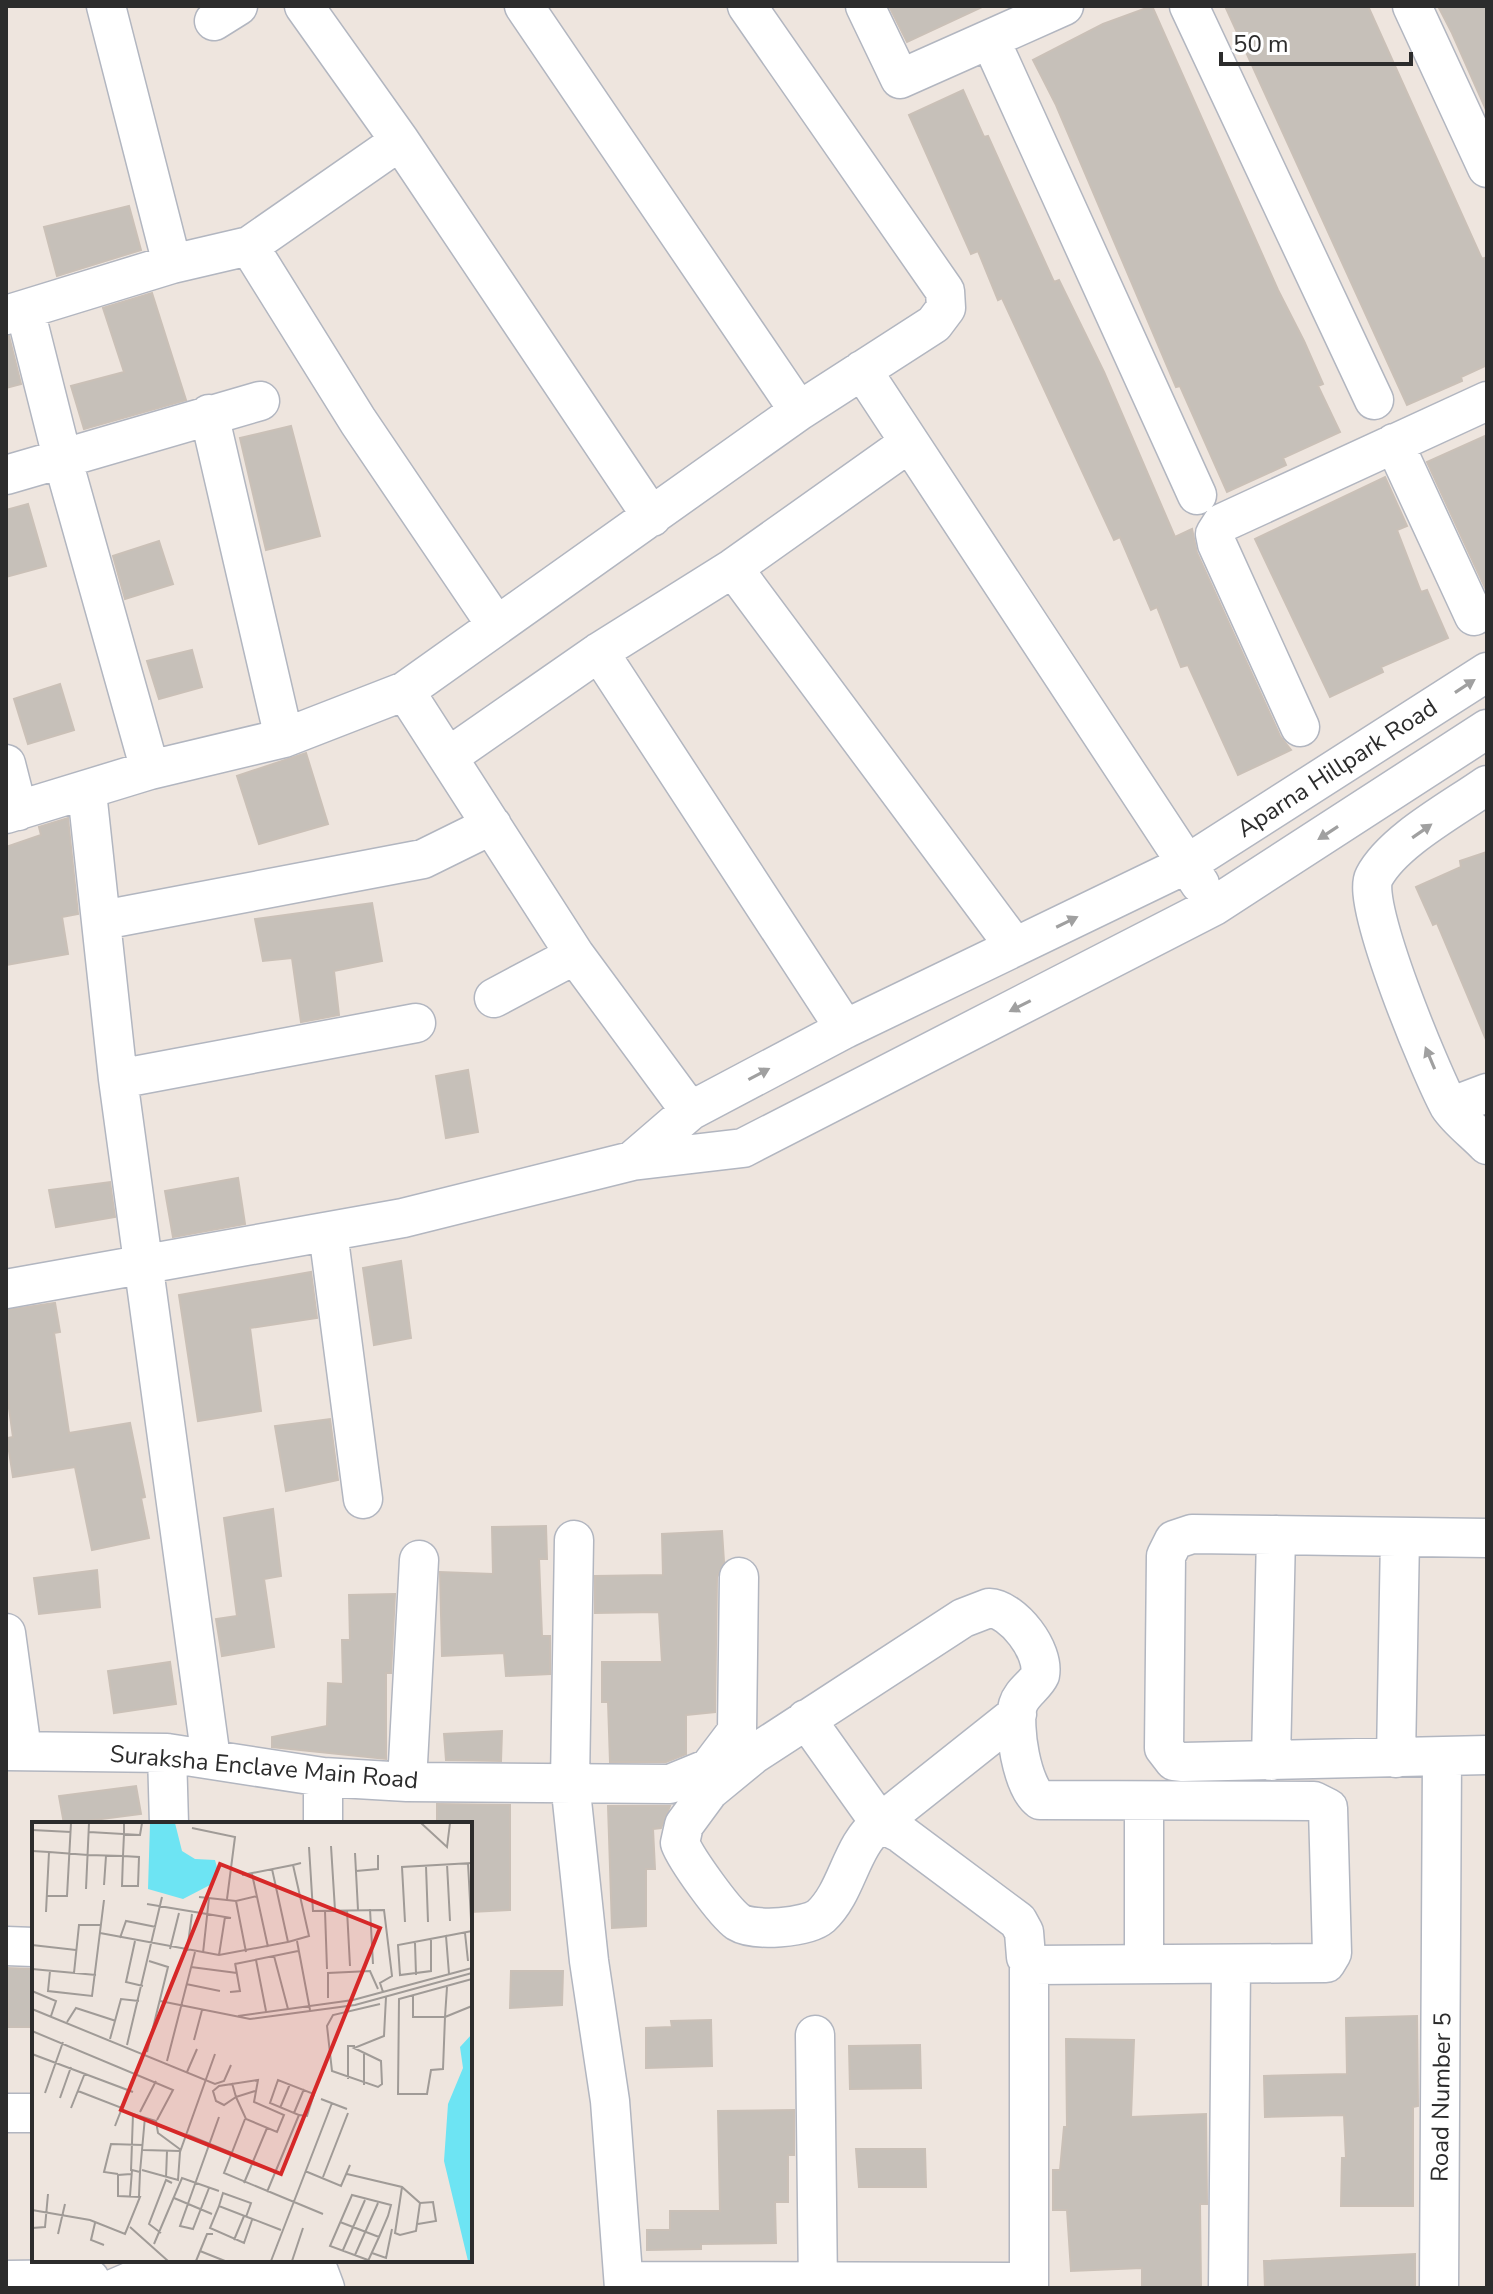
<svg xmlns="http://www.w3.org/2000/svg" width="1493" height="2294" font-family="'Nunito Sans',sans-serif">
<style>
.building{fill:#c6c0b9;stroke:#cac0b7;stroke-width:2}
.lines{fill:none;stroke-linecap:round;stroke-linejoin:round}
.minor-casing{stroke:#b2b6c0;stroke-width:41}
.minor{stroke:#fff;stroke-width:38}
.oneway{fill:#a0a0a0}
.labels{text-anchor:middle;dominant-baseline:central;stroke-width:7;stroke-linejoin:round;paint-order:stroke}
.street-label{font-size:24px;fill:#2c2c2c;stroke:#fff}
.inset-road{fill:none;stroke:#a09b97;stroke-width:2}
.view{fill:#d62828;fill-opacity:0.15;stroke:#d62828;stroke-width:4}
.inset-edge{fill:none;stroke:#2c2c2c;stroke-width:4}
</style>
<rect width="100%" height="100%" fill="#eee5de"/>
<path class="building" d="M 889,6 L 984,6 L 907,42 Z
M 1152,6 L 1278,290 L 1304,341 L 1323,384 L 1318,386 L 1340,432 L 1283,458 L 1286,465 L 1227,492 L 1180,386 L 1176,387 L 1056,105 L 1033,60 L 1103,24 Z
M 1225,6 L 1368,6 L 1482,259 L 1487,257 L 1487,365 L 1461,377 L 1462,381 L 1407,405 Z
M 1438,6 L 1487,6 L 1487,112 L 1452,33 Z
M 963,90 L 984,137 L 988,136 L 1054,282 L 1059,280 L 1104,372 L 1175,537 L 1192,529 L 1197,553 L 1280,736 L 1291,750 L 1238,775 L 1188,665 L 1181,667 L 1157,607 L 1151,610 L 1120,537 L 1114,540 L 1002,298 L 998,300 L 978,251 L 971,254 L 909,115 Z
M 129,206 L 141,250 L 57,276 L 44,227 Z
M 152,293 L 186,400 L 84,429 L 71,386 L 124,372 L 103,308 Z
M 6,336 L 9,336 L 21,384 L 6,388 Z
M 291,426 L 320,536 L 266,550 L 240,438 Z
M 1487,435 L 1487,592 L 1427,462 Z
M 1385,477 L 1407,526 L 1397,530 L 1421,592 L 1427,590 L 1448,638 L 1381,667 L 1383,672 L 1330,697 L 1255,539 Z
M 28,504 L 46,566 L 6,577 L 6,510 Z
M 159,541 L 173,584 L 125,599 L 113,556 Z
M 192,650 L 202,687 L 159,699 L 147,661 Z
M 60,684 L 74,730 L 28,744 L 14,699 Z
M 306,753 L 328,824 L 259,844 L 237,776 Z
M 68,818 L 78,914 L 62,917 L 68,954 L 6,965 L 6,847 L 41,835 L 39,827 Z
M 1487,852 L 1487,1042 L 1437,923 L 1433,925 L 1416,887 L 1461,867 L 1460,861 Z
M 372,903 L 382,961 L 334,971 L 339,1015 L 301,1022 L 292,958 L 263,961 L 255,919 Z
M 468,1070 L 478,1132 L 446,1138 L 436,1076 Z
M 238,1178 L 245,1224 L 173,1237 L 165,1191 Z
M 110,1182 L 115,1217 L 56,1227 L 49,1190 Z
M 401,1261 L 411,1338 L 374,1345 L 363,1268 Z
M 311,1272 L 317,1318 L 250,1328 L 261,1411 L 198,1421 L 179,1295 Z
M 55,1303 L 60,1332 L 54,1333 L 69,1433 L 130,1423 L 145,1497 L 141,1498 L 149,1538 L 92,1550 L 75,1467 L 13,1477 L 7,1438 L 13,1437 L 6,1387 L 6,1310 Z
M 330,1419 L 338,1480 L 286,1491 L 275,1426 Z
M 273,1509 L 281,1576 L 264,1579 L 274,1647 L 222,1656 L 216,1619 L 237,1616 L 224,1518 Z
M 546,1526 L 547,1559 L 539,1559 L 542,1636 L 550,1636 L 550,1674 L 506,1676 L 504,1653 L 442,1656 L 440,1572 L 493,1574 L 492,1527 Z
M 722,1531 L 724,1562 L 717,1577 L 715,1712 L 686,1715 L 686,1754 L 666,1762 L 610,1762 L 608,1702 L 602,1702 L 602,1662 L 662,1662 L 659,1612 L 595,1613 L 595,1576 L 663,1575 L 662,1534 Z
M 97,1570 L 100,1607 L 39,1614 L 34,1578 Z
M 395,1594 L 391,1673 L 386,1673 L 386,1759 L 272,1747 L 272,1737 L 327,1726 L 328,1683 L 343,1684 L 342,1640 L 350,1640 L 349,1595 Z
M 170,1662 L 176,1704 L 114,1713 L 108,1671 Z
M 502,1731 L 501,1761 L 446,1760 L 444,1734 Z
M 136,1786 L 141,1814 L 64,1824 L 59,1796 Z
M 437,1804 L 510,1805 L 510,1910 L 471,1912 L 470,1824 L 437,1824 Z
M 608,1806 L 670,1806 L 661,1828 L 653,1829 L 655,1869 L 646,1869 L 646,1926 L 612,1928 Z
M 6,1968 L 34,1969 L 34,2027 L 9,2027 Z
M 511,1971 L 563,1971 L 562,2005 L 510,2008 Z
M 1417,2016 L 1418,2106 L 1413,2107 L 1413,2206 L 1341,2206 L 1342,2158 L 1346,2158 L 1344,2115 L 1265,2117 L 1264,2076 L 1347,2074 L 1346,2018 Z
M 711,2020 L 712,2066 L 646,2068 L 646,2028 L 672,2027 L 671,2021 Z
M 1066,2039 L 1134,2040 L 1131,2117 L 1206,2114 L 1207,2204 L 1200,2204 L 1201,2288 L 1142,2288 L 1142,2268 L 1071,2271 L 1067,2210 L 1053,2210 L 1053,2170 L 1060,2170 L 1064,2127 L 1067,2127 Z
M 920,2045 L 921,2088 L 850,2089 L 849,2046 Z
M 794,2110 L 794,2155 L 788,2155 L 788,2202 L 775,2202 L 776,2243 L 701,2244 L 701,2249 L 647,2250 L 647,2230 L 670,2230 L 670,2211 L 720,2211 L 718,2111 Z
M 856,2149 L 925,2149 L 926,2187 L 859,2187 Z
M 1415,2254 L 1415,2288 L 1265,2288 L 1264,2261 Z"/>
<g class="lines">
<defs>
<path id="minor" d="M 106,6 L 172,264
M 304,6 L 400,141 L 652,517
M 747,6 L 945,291 L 946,308 L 934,324 L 799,411
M 865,6 L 900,79 L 1064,6
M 1189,6 L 1374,400
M 1412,6 L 1487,168
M 214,21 L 238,6
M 990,39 L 1197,495
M 249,246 L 358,421 L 496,625
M 25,310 L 62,457 L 150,770
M 6,315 L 172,264 L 249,246 L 400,141
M 862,370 L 1200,884
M 209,414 L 284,738
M 1394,443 L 1474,616
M 6,475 L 260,401
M 733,568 L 1015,947
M 599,652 L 845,1029
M 405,691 L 575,955 L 494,998
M 1300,727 L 1217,544 L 1215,534 L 1222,523 L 1487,401
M 448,757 L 599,652 L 733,568 L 909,443
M 6,764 L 18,811
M 1487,785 C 1453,809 1393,841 1374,877 C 1360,903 1432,1075 1449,1106 C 1458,1120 1476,1133 1487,1145
M 87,792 L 118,1079 L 211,1759
M 6,814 L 150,770 L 284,738 L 405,691 L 799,411 L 524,6
M 103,920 L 423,859 L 492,825
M 575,955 L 690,1111
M 118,1079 L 416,1023
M 1450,1107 L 1487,1093
M 632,1161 L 690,1111 L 845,1029 L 1187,864 L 1487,672
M 328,1232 L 363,1499
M 6,1289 L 403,1218 L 632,1161 L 743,1148 L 1214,906 L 1487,729
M 1487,1538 L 1192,1534 L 1174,1540 L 1166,1556 L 1164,1748 L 1174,1761 L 1183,1762 L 1487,1755
M 574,1540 L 570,1782 L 589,1961 L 610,2101 L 624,2288
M 989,1608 C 1013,1609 1045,1651 1040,1675 C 1035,1686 1022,1692 1018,1705 C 1012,1726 1022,1787 1040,1800 L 1314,1801 L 1328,1808 L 1332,1953 L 1326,1963 L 1034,1965 L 1026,1957 L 1024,1932 L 1018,1921 L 900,1833 L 880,1823 C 850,1846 848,1891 821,1916 C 807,1928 754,1932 738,1922 C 724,1912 686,1859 680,1843 L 684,1825 L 709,1791 L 754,1754 L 963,1618 Z
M 6,1633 L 22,1750
M 806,1719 L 880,1823 L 1017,1714
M 6,1751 L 167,1753 L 323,1777 L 407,1782 L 670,1784 L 709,1768 L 737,1731 L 739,1577
M 167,1753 L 169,1824
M 1396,1758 L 1400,1537
M 1271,1761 L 1276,1535
M 323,1777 L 323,1824
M 407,1782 L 419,1560
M 1144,1802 L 1144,1964
M 6,1946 L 34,1947
M 1029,1962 L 1029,2288
M 815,2035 L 818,2288
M 6,2113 L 34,2113
M 6,2280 L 90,2279
M 625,2281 L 1029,2282
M 115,2288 L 157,2270 L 221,2274 L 295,2269 L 319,2272 L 325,2288
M 1228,2288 L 1231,1965
M 1439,2288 L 1442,1757"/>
</defs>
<use href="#minor" class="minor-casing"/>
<use href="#minor" class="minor"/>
</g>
<defs><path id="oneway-solid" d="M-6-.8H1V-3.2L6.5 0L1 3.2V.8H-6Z" transform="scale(2)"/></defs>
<g class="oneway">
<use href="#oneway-solid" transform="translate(1465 686) rotate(-33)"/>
<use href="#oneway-solid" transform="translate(1422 831) rotate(-35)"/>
<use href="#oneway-solid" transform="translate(1328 833) rotate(147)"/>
<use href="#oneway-solid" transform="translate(1067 922) rotate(-26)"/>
<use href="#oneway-solid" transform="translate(1020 1006) rotate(153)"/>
<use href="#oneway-solid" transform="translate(1430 1058) rotate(-113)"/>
<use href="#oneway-solid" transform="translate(759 1074) rotate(-28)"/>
</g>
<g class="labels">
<g class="street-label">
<text transform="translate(1337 768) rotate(-33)">Aparna Hillpark Road</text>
<text transform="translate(264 1767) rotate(5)">Suraksha Enclave Main Road</text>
<text transform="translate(1441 2097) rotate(-89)">Road Number 5</text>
</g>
</g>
<g transform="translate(32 1822)">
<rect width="440" height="440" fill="#eee5de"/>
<path d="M 118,1 L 143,1 L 150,29 L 163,37 L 183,38 L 186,49 L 178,63 L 151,77 L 116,67 ZM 440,212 L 440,439 L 436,439 L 412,339 L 416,282 L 431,246 L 428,225 Z" fill="#6de4f3"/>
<path class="inset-road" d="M 389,1 L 415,25 L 418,1M 160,6 L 203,15 L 195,77M 0,8 L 39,10M 57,10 L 108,13 L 110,1M 299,24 L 303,88M 277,25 L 281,89 L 352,88 L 360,154 L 348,161 L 351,170M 0,29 L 17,30 L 56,33 L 91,34 L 107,35 L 106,64 L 90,64 L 91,34 L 92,12 L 92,1M 323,31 L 326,88M 436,41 L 439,97M 415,42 L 418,99M 394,44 L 396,100M 324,49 L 346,47 L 346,33M 220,52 L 236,125M 210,53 L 261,43M 72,63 L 74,34M 54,67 L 57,1M 15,74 L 35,74 L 39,1M 167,75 L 204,79 L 225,74M 204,79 L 214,130M 115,82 L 199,96M 338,87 L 341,142M 315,88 L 318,144M 293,89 L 295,147M 14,90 L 17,30M 373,100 L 370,45 L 440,41M 68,111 L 187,133 L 256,120 L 240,47M 433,111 L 436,139M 414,114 L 440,109M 88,116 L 94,99 L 124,105M 399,118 L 399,149 L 368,153 L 366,123 L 414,114 L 417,152M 103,119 L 94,160 L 111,164M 265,119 L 278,188M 256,120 L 277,114 L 261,43 L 269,41M 383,121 L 384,153M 0,123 L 44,128M 138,127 L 147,91M 155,129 L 160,92M 171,131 L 177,76M 187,133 L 193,95M 242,134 L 256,187M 224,138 L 234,189M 203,142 L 266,129M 159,145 L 205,151M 0,147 L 64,153M 18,149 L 16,169 L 60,174 L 72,78M 42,151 L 47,103 L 69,103M 440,157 L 367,177 L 366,272 L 395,272 L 399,248 L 411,247 L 413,195 L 440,184M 154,162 L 188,169M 0,169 L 24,179 L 19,194M 198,170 L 208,169 L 203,141M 381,173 L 381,195 L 413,195 L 415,165M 296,176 L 296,151 L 338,149 L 346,167M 128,179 L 218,197 L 323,183 L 440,151M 348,182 L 301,193 L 295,204 L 300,249 L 346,265 L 350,262 L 349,239 L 322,226 L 352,214 L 354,175M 0,187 L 183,262 L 192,259 L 199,243M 206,194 L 321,178 L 440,146M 35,200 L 44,186 L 84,199M 0,209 L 141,268 L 125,298M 78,217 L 89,177 L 107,179M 162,218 L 170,188M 95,223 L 130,75M 115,230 L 136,145 L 117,139M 0,232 L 101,270M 135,239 L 163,130M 155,250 L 165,227M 316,257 L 316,224 L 323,224M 226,258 L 222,280 L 252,293 L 245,310 L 214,297 L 204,275 L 192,283 L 184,279 L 181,269 L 187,264 ZM 200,261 L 204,275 L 223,269M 332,263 L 332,232M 46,269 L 90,286 L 83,304M 13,271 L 31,220M 28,276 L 39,245M 289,277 L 315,287M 39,286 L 53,251M 248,286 L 258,262M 108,290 L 124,259M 262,291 L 272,267M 213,297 L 192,351 L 291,392M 156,313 L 200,331M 111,328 L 148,329M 110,348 L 146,358 L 148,330 L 183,232M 99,349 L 101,292 L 124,299 L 126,311 L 149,328M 273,349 L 309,364 L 318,343M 108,350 L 113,295M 86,352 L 72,350 L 79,322 L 111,323M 315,352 L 370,365 L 388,381 L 384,409 L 368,413 L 363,411 L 370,365M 291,355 L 316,291M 134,356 L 135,329M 212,361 L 235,306M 177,366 L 161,407 L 148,404 L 187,295M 235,370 L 267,293 L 238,281 L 246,258 L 282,272 L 275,294 L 267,293M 98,374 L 100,348 L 108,350 L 107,374M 142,376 L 180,392M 187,384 L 191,371 L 219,381 L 214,395M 0,388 L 58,398 L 93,412 L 108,375 L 86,374 L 86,353 L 99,352M 220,398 L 212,421 L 178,406 L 187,384 L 249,408M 308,400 L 347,415M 63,401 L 59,418 L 72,423M 386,402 L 404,399 L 401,380 L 388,381M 98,405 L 136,439M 0,406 L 13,405 L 16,372M 129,411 L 117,402 L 134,358 L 140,361M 26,412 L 33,382M 202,418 L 212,394M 122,422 L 150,356 L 187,369M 311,428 L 333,378M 168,429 L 193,439M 340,431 L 354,436 L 360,407M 323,433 L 346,381M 164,439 L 175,412 L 181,412M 239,439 L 300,281M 260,439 L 271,406M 336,439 L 347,415 L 356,394 L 359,383 L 320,373 L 298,424 L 336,438"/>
<path class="view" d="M 188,42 L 348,106 L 249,352 L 89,288 Z"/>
<rect width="440" height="440" class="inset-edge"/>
</g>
<rect width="1493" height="2294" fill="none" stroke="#2c2c2c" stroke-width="16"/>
<path d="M1221 52v12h190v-12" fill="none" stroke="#2c2c2c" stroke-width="4"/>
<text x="1233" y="52" font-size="24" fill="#2c2c2c" stroke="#ffffff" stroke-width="6" paint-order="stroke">50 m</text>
</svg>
